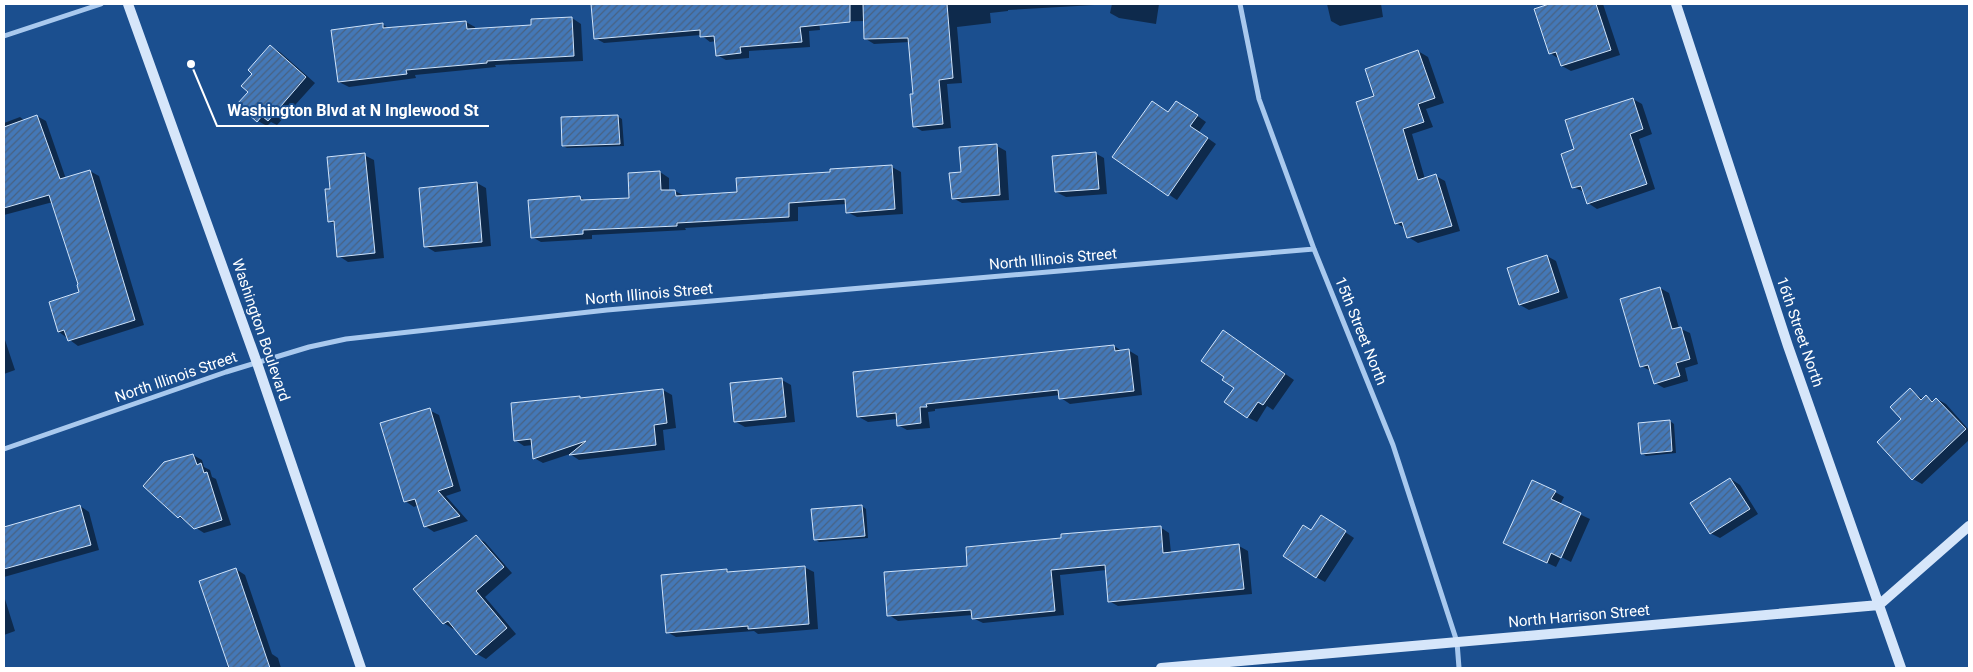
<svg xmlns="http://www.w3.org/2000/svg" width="1973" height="672" font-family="Roboto,sans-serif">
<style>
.shadow{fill:#0007}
.building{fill:url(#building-hatch);stroke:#cfe3fa}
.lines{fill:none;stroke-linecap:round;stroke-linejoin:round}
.street{stroke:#a9c9ee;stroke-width:5}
.secondary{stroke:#d6e6fa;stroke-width:10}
.labels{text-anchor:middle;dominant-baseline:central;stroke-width:4;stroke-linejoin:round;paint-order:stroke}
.street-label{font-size:15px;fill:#fff;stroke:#1b4f8f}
.leader{fill:none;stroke:#fff;stroke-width:2}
.callout-dot{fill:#fff;stroke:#1b4f8f;stroke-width:2}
.callout-label{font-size:16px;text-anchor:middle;font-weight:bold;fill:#fff;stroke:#1b4f8f;stroke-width:4;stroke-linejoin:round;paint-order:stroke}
</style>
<defs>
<pattern id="building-hatch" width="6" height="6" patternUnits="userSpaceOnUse" patternTransform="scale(1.25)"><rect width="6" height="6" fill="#4478b7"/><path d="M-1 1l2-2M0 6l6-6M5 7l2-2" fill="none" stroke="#486282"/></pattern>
</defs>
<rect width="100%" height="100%" fill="#1b4f8f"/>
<path class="shadow" d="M 605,4 L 1159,4 L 1156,24 L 1119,18 L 1110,13 L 1112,4 L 1008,10 L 1008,11 L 990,13 L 991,23 L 957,27 L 962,83 L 947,84 L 951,128 L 922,131 L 914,126 L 914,95 L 910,42 L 874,44 L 866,39 L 865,21 L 819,22 L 820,30 L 809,31 L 810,47 L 749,51 L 749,58 L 726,60 L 717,55 L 716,41 L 710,42 L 701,35 L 604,43 L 595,38 L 592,5 Z
M 1327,4 L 1381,4 L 1383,17 L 1340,26 L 1331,21 Z
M 1553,4 L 1603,4 L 1620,55 L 1571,71 L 1562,66 L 1559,59 L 1550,53 L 1536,10 Z
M 572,18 L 581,24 L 583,61 L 495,65 L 496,67 L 415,75 L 416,78 L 349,87 L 339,82 L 382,24 L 390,29 L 466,22 L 475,27 L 475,30 L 532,26 Z
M 271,47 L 280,52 L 315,83 L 277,125 L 271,122 L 267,126 L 258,121 L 238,104 L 250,92 Z
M 1418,51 L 1428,57 L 1444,103 L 1426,109 L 1433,127 L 1412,134 L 1425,179 L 1436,176 L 1445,181 L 1460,231 L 1418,243 L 1408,237 L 1406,229 L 1396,223 L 1376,96 Z
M 1633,99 L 1642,104 L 1652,134 L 1639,139 L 1655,189 L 1597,209 L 1588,203 L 1584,192 L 1573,187 L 1576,150 Z
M 1185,107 L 1206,122 L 1199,132 L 1216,144 L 1177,200 L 1168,194 L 1169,113 Z
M 37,116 L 46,121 L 66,179 L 90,171 L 99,176 L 144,325 L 78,346 L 59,332 L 80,293 L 80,285 L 53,202 L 4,215 L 4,123 L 20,117 L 25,121 Z
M 617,116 L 622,119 L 624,146 L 567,148 L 563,146 Z
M 997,146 L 1006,151 L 1009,200 L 962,203 L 953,198 L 962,174 Z
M 1095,153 L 1104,158 L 1107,194 L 1066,197 L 1056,192 Z
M 364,155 L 374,160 L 384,258 L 348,262 L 339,256 L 336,225 L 329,221 L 331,190 Z
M 892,167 L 901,172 L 903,214 L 857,217 L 847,212 L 847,204 L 798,207 L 798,221 L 685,228 L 686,230 L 592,235 L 592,239 L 541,242 L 532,237 L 580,197 L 587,201 L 630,199 L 660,172 L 669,178 L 669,191 L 675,191 L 685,196 L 738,193 L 831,173 Z
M 477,183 L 486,188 L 491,246 L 435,252 L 425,246 Z
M 1547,256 L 1556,261 L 1568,298 L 1529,310 L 1520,305 Z
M 1660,288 L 1669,293 L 1679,328 L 1690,333 L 1698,364 L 1685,368 L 1688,381 L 1664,388 L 1655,383 L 1651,371 L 1641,366 Z
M 4,337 L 15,370 L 4,374 Z
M 1232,337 L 1294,380 L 1273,410 L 1267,406 L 1257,422 L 1247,417 L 1236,388 Z
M 1114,346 L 1122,351 L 1128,350 L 1138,356 L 1142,395 L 1070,404 L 1061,398 L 1060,395 L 935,409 L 935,411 L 928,412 L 930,428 L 907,430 L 898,425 L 897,419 L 868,422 L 859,417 Z
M 782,380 L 791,385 L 795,422 L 745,427 L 736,422 Z
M 663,390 L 672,395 L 676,428 L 663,430 L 665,450 L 579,460 L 570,454 L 543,463 L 534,458 L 533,445 L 524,446 L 515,440 Z
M 1910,390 L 1923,399 L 1926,397 L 1934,401 L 1937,399 L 1946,404 L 1969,430 L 1969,440 L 1922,484 L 1913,479 L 1903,419 Z
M 429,410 L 439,415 L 461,491 L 446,496 L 468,521 L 434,532 L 425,526 L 418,505 L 414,507 L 405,501 Z
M 1670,421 L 1674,424 L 1676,453 L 1646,456 L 1642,453 Z
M 193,455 L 202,460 L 204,467 L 210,470 L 212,477 L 216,479 L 231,525 L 204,533 L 179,517 L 144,486 Z
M 1731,479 L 1740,485 L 1758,514 L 1720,538 L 1710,533 Z
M 1555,492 L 1564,497 L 1560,505 L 1590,519 L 1571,562 L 1561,557 L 1556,567 L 1505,543 Z
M 80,506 L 89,512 L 99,550 L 4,577 L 4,530 Z
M 862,506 L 866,509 L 868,538 L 819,542 L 815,539 Z
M 1330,522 L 1354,538 L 1325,582 L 1316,577 L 1312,531 Z
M 1160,527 L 1169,533 L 1171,553 L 1239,546 L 1248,551 L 1252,594 L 1118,606 L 1109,601 L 1107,570 L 1060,575 L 1064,615 L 983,623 L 973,618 L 973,615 L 898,621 L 889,615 L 969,567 Z
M 476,537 L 485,542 L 512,573 L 485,597 L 516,634 L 486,659 L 477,654 L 455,627 L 453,629 L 444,623 Z
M 804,567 L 814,572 L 818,629 L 758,634 L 754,631 L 676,637 L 667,632 L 727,570 L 731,573 Z
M 236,569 L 245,575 L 272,654 L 278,658 L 281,668 L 222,668 L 229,666 Z
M 4,596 L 15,631 L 4,635 Z"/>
<path class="building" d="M 591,4 L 850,4 L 850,22 L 800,27 L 802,42 L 740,47 L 741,53 L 716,56 L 714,36 L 700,37 L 700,30 L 594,39 Z
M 863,4 L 947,4 L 953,78 L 939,80 L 943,124 L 913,127 L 910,94 L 913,94 L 908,38 L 864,39 Z
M 1549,4 L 1596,4 L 1611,50 L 1561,66 L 1556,52 L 1549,54 L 1534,9 Z
M 572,17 L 574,56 L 487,61 L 487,63 L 406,70 L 407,74 L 338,82 L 331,30 L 383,23 L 383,28 L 466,21 L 467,29 L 531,25 L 531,19 Z
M 270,45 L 306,77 L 268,121 L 262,116 L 257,122 L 237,104 L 248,92 L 241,86 L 252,74 L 248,70 Z
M 1418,50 L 1435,98 L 1418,104 L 1424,122 L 1403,129 L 1418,180 L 1436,174 L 1452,226 L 1407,238 L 1402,222 L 1395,224 L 1356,102 L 1374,96 L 1365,69 Z
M 1633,98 L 1643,129 L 1630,134 L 1647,184 L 1587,204 L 1581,186 L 1572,188 L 1561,154 L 1574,149 L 1565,120 Z
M 1152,101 L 1168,112 L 1176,101 L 1198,115 L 1190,126 L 1208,138 L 1168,196 L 1112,157 Z
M 37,115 L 60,179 L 90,170 L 135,320 L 68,341 L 64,330 L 58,332 L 49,302 L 79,292 L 77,285 L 78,284 L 49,195 L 4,208 L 4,127 Z
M 618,115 L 620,144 L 562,146 L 561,117 Z
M 997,144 L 1000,195 L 952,199 L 949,173 L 961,172 L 959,147 Z
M 1096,152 L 1099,189 L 1055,192 L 1052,156 Z
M 365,153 L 375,253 L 337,257 L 334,221 L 328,222 L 325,189 L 330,189 L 327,157 Z
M 892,165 L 895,209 L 846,213 L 845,199 L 789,203 L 789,217 L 677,223 L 677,226 L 583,230 L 583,234 L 531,238 L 528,200 L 580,196 L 581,200 L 629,198 L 628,173 L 660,171 L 661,190 L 675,190 L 676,196 L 737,192 L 736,178 L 830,172 L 830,169 Z
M 477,182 L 482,242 L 424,247 L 419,188 Z
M 1547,255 L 1559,292 L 1519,305 L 1507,268 Z
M 1660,287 L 1672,329 L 1681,327 L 1690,359 L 1676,363 L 1680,376 L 1654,384 L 1648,365 L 1640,367 L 1620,299 Z
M 1223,330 L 1285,374 L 1263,405 L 1258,402 L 1247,418 L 1224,402 L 1234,388 L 1222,380 L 1224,377 L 1201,361 Z
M 1114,345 L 1115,351 L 1129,349 L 1134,391 L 1059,399 L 1058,390 L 926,404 L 927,407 L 920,407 L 921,423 L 897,426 L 896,413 L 857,417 L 853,372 Z
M 782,378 L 786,417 L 734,422 L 730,383 Z
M 1910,388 L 1921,400 L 1926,395 L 1932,402 L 1936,398 L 1966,429 L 1912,480 L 1877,442 L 1901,419 L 1890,407 Z
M 663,389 L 667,423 L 654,425 L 656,445 L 569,455 L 586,441 L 533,459 L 531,439 L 514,441 L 511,403 L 580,396 L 580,398 Z
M 430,408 L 453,486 L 438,491 L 460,516 L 424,527 L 415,499 L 404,502 L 380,423 Z
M 1670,420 L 1672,451 L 1641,454 L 1638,423 Z
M 193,454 L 197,465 L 201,463 L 204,473 L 207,472 L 222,520 L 194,529 L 180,516 L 178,518 L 143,486 L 164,462 Z
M 1730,478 L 1750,509 L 1710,534 L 1690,503 Z
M 1532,480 L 1556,491 L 1551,499 L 1581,513 L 1561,558 L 1551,553 L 1547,563 L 1503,543 Z
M 80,505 L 91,545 L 4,569 L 4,527 Z
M 862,505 L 865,536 L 814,540 L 811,509 Z
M 1321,515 L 1346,531 L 1316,578 L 1283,556 L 1303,525 L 1311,530 Z
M 1161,526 L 1163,553 L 1239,544 L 1244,589 L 1108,602 L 1105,565 L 1051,570 L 1055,611 L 972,619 L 971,610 L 887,616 L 884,572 L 967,566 L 966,547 L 1061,538 L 1061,534 Z
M 476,535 L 504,567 L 476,591 L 507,628 L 476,655 L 448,621 L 443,624 L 413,589 Z
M 805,566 L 809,624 L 748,629 L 748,626 L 666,633 L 661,575 L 727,569 L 727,572 Z
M 236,568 L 270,668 L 229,668 L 199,581 Z"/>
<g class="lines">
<path class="street" d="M 1240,4 L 1259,99 L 1314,249 L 1393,445 L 1457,642 L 1459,668
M 4,36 L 101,4
M 4,449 L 226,372 L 309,347 L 346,339 L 607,310 L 1314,249"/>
<path class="secondary" d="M 128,4 L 257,363 L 361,668
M 1676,4 L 1788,346 L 1901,668
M 1161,668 L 1879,605 L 1969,526"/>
</g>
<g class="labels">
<g class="street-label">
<text transform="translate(1053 259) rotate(-5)">North Illinois Street</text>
<text transform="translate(649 294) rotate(-5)">North Illinois Street</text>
<text transform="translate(261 330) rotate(71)">Washington Boulevard</text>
<text transform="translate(1361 331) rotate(68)">15th Street North</text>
<text transform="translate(1800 332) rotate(71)">16th Street North</text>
<text transform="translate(176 377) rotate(-19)">North Illinois Street</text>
<text transform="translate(1579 616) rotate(-5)">North Harrison Street</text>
</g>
</g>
<path class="leader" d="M191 64L217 126H489"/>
<circle class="callout-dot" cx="191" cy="64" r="5"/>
<g class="callout-label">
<text x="353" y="116">Washington Blvd at N Inglewood St</text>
</g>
<rect width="1973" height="672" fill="none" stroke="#ffffff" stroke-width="10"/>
</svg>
